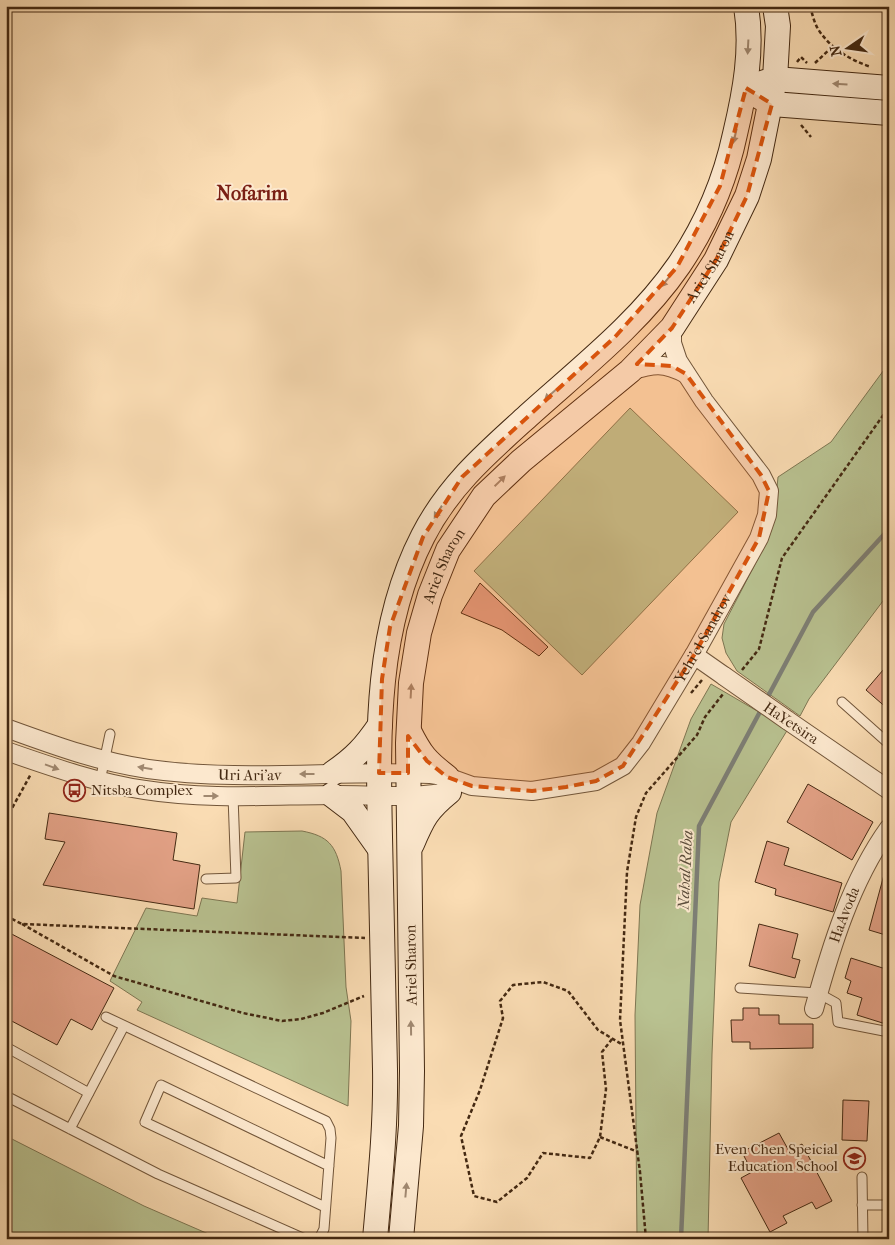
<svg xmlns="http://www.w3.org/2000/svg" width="895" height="1245" font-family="'IM FELL French Canon',serif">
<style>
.green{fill:#b9c291;stroke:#7e7652}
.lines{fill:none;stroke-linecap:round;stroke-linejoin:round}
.stream{stroke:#7d7f76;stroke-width:4.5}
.building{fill:#e4a287;stroke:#442912}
.lane-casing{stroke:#72563a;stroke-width:11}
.street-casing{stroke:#72563a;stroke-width:20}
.secondary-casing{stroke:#442912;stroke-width:26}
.path{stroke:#442912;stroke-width:2.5;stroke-dasharray:4 2.5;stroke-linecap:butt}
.lane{stroke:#fce8ce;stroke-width:9}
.street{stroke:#fce8ce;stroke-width:18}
.secondary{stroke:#fce8ce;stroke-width:24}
.street-bridge-casing{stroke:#72563a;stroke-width:20;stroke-linecap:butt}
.street-bridge{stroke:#fce8ce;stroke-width:18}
.oneway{fill:#a08870}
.marked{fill:#d8540d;fill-opacity:0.2;stroke:#d8540d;stroke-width:4;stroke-dasharray:10 6;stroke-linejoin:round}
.labels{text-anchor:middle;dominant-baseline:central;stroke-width:4;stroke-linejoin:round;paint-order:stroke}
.street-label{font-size:15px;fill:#442912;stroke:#fce8ce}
.poi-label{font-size:15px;fill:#442912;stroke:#fce8ce;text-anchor:start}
.water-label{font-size:16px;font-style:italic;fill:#5c4d3c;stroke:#fce8ce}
.district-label{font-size:20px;font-weight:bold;fill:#7a1f14;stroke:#fce8ce}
</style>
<rect width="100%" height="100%" fill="#fadcb3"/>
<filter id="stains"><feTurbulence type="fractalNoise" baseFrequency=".004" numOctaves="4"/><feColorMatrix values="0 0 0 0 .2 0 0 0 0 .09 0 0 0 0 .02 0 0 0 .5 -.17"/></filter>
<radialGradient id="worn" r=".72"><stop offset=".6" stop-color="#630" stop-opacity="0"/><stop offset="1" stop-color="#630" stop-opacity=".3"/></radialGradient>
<path class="green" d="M 889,363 L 889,593 L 809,699 L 800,716 L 737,671 L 726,653 L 722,638 L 724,624 L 768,539 L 774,518 L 778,477 L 831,442 Z
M 630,408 L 738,512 L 582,675 L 474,571 Z
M 711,684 L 788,729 L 731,822 L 719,882 L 712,1054 L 708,1239 L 637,1239 L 635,1015 L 640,905 L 657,813 L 691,719 Z
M 302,831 C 328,836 336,845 341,871 L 346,987 L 351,1021 L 348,1106 L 137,1010 L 142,1002 L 110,981 L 146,908 L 197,916 L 202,898 L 237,903 L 245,832 Z
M 6,1136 L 144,1206 L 220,1239 L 6,1239 Z"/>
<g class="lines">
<path class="stream" d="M 765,702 L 813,612 L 889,529
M 681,1239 L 699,826 L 762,708"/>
</g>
<path class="building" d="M 480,583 L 548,647 L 539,656 L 502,630 L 461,613 Z
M 889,663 L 889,710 L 866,690 Z
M 808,784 L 873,822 L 852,860 L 787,822 Z
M 49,813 L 177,833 L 173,860 L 200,865 L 194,909 L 43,885 L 65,842 L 45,839 Z
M 767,841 L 789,848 L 784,865 L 842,883 L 833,912 L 775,895 L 776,889 L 755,882 Z
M 885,871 L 889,872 L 889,936 L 869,930 Z
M 759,924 L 798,934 L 792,958 L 800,960 L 795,978 L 749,966 Z
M 6,931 L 114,988 L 92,1030 L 71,1019 L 57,1045 L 6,1018 Z
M 851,958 L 889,970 L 889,1025 L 857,1015 L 862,998 L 847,993 L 851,981 L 845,978 Z
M 743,1008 L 759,1008 L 759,1015 L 779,1015 L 779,1024 L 813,1024 L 813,1048 L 750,1049 L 750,1042 L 732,1042 L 731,1020 L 743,1020 Z
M 843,1100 L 869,1101 L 867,1141 L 842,1140 Z
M 779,1133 L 789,1151 L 802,1144 L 832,1201 L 816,1209 L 812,1202 L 783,1216 L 787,1223 L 770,1232 L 741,1178 L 752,1172 L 742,1152 Z"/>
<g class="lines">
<defs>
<path id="lane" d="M 842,702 L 889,744
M 100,781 L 110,734
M 206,879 L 236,878 L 233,796
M 740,988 L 818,993 L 836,1003 L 838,1022 L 889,1032
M 106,1017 L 326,1121 L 330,1129 L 331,1138 L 324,1229 L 319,1239
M 6,1047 L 89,1093
M 6,1096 L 158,1174 L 305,1239
M 70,1129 L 124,1026
M 862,1177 L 863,1239
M 862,1205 L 889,1205
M 325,1207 L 145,1122 L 161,1085 L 329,1166"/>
<g id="street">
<path d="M 630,371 C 654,364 663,362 686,374"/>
<path d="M 694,655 L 724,676"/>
<path d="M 787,720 L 889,790"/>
<path id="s1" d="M 6,728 C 53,745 99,762 148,769 C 241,782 336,770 430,774 L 447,777 L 472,786 L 532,791 L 596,781 L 623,766 L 641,743 L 694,655 L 759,538 L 767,515 L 769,491 L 761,475 L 704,401 L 678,361 L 672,343 L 672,328"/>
<path d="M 6,751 C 52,767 97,783 145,790 C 208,800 274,795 338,795 C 375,795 416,799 452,791"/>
<path id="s2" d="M 814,1009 C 831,947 851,881 889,828"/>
</g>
<g id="secondary">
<path d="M 762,83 L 775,79 L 889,88"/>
<path d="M 758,96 L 772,104 L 889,113"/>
<path d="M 409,731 C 421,755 426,761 447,777"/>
<path d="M 333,773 C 355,758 365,747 380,725"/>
<path d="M 332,795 L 353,811 L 380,849"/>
<path d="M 412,844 C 423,818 427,810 449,792"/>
<path d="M 375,1239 C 380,1182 386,1125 385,1069 C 383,991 381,914 380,837 C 378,735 375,629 423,536 C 449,485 488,452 530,414 C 581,368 639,323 679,265 C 706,225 725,181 735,134 C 745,92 753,49 746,6"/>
<path id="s3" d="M 401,1239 L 411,1126 L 412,1071 L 408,743 L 411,683 L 419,633 L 430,595 L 448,550 L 484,496 L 521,461 L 630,371 L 672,328 L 716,260 L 747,196 L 759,159 L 775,79 L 778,26 L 775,6"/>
</g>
</defs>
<use href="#lane" class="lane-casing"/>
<use href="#street" class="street-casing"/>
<use href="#secondary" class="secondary-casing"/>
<path class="path" d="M 810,6 C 812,13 814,22 818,29 C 830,48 850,60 871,67
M 797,62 L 801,57 L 807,63
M 815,63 L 832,47
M 801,125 L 811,137
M 742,670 L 759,649 L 782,558 L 889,407
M 691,693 L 702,680
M 6,819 L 31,774
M 6,916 L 22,924 L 365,938
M 22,924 L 114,976 L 243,1013 L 282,1021 L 301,1019 L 323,1013 L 364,996
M 612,1039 L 602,1052 L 606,1089 L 600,1137 L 590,1158 L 543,1153 L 527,1178 L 497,1202 L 474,1196 L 461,1136 L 480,1090 L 503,1018 L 500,1001 L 513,985 L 543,982 L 568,991 L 598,1030 L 623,1045
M 600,1137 L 638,1152
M 646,1239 L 640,1172 L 620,1020 L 627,872 L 636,817 L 646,793 L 697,735 L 705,717 L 723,694"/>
<use href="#lane" class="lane"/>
<use href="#street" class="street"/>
<use href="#secondary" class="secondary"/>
<defs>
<path id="street-bridge" d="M 724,676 L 787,720"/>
</defs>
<use href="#street-bridge" class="street-bridge-casing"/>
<use href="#street-bridge" class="street-bridge"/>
</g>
<defs><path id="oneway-solid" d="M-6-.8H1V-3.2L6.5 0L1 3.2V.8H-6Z" transform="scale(1.25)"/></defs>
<g class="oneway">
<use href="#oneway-solid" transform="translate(748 47) rotate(93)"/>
<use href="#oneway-solid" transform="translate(840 84) rotate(-176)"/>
<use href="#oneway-solid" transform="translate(735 136) rotate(103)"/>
<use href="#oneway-solid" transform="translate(666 281) rotate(129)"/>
<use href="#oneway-solid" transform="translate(550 395) rotate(138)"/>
<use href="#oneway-solid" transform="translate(500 481) rotate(-44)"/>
<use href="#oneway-solid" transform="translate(438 512) rotate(122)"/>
<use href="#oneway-solid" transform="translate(411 691) rotate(-87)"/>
<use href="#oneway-solid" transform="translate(52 767) rotate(20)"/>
<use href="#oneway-solid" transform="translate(145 768) rotate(-171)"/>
<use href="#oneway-solid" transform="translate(307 774) rotate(180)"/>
<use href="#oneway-solid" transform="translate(211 796)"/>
<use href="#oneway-solid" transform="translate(411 1028) rotate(-91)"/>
<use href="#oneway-solid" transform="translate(406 1190) rotate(-85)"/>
</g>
<path class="marked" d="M 746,88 L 772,104 L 747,196 L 716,260 L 672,328 L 637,364 L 672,366 L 686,374 L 761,475 L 769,491 L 759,538 L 694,655 L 623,766 L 596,781 L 566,787 L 532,791 L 472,786 L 447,777 L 427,761 L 408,736 L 408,773 L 379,773 L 382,679 L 390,627 L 423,537 L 462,477 L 615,337 L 677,267 L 720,186 Z"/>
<defs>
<symbol id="bus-ring" viewBox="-11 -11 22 22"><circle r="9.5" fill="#fce8ce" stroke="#8f2418" stroke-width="1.5"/><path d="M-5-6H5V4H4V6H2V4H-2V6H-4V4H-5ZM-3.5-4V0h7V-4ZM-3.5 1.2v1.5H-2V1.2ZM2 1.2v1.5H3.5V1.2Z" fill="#8f2418"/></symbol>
<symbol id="school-ring" viewBox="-11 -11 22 22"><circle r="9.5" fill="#fce8ce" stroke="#8f2418" stroke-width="1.5"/><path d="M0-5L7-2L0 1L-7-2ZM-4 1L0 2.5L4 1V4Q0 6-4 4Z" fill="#8f2418"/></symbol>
</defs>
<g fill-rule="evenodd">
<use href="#bus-ring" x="62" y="778" width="25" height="25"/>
<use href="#school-ring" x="842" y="1146" width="25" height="25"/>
</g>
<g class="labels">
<g class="street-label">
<text stroke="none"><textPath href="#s3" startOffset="1085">Ariel Sharon</textPath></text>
<text stroke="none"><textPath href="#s3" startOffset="679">Ariel Sharon</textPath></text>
<text stroke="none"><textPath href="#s1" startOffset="781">Yehi'el Sandrov</textPath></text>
<text transform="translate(791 723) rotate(34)">HaYetsira</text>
<text stroke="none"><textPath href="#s1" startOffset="250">Uri Ari'av</textPath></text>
<text stroke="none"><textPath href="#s2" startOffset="99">HaAvoda</textPath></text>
<text transform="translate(411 965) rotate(-91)">Ariel Sharon</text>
</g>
<g class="poi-label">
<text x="91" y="790">Nitsba Complex</text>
<text x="838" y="1149" text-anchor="end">Even Chen Speicial<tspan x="838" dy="17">Education School</tspan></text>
</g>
<g class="water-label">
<text transform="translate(685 870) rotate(-87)">Nahal Raba</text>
</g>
<g class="district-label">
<text x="252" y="193">Nofarim</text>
</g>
</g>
<rect width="895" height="1245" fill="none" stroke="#fadcb3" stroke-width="25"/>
<rect x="8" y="8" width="880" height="1230" fill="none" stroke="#442912" stroke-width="2.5"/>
<rect x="12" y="12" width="870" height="1220" fill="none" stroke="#442912"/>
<g transform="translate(848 48) rotate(257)" stroke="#fce8ce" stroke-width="4" paint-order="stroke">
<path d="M0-4L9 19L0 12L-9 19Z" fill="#442912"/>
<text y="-8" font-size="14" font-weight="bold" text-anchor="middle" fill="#442912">N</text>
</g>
<rect width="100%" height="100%" filter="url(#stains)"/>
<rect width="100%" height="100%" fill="url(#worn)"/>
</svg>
